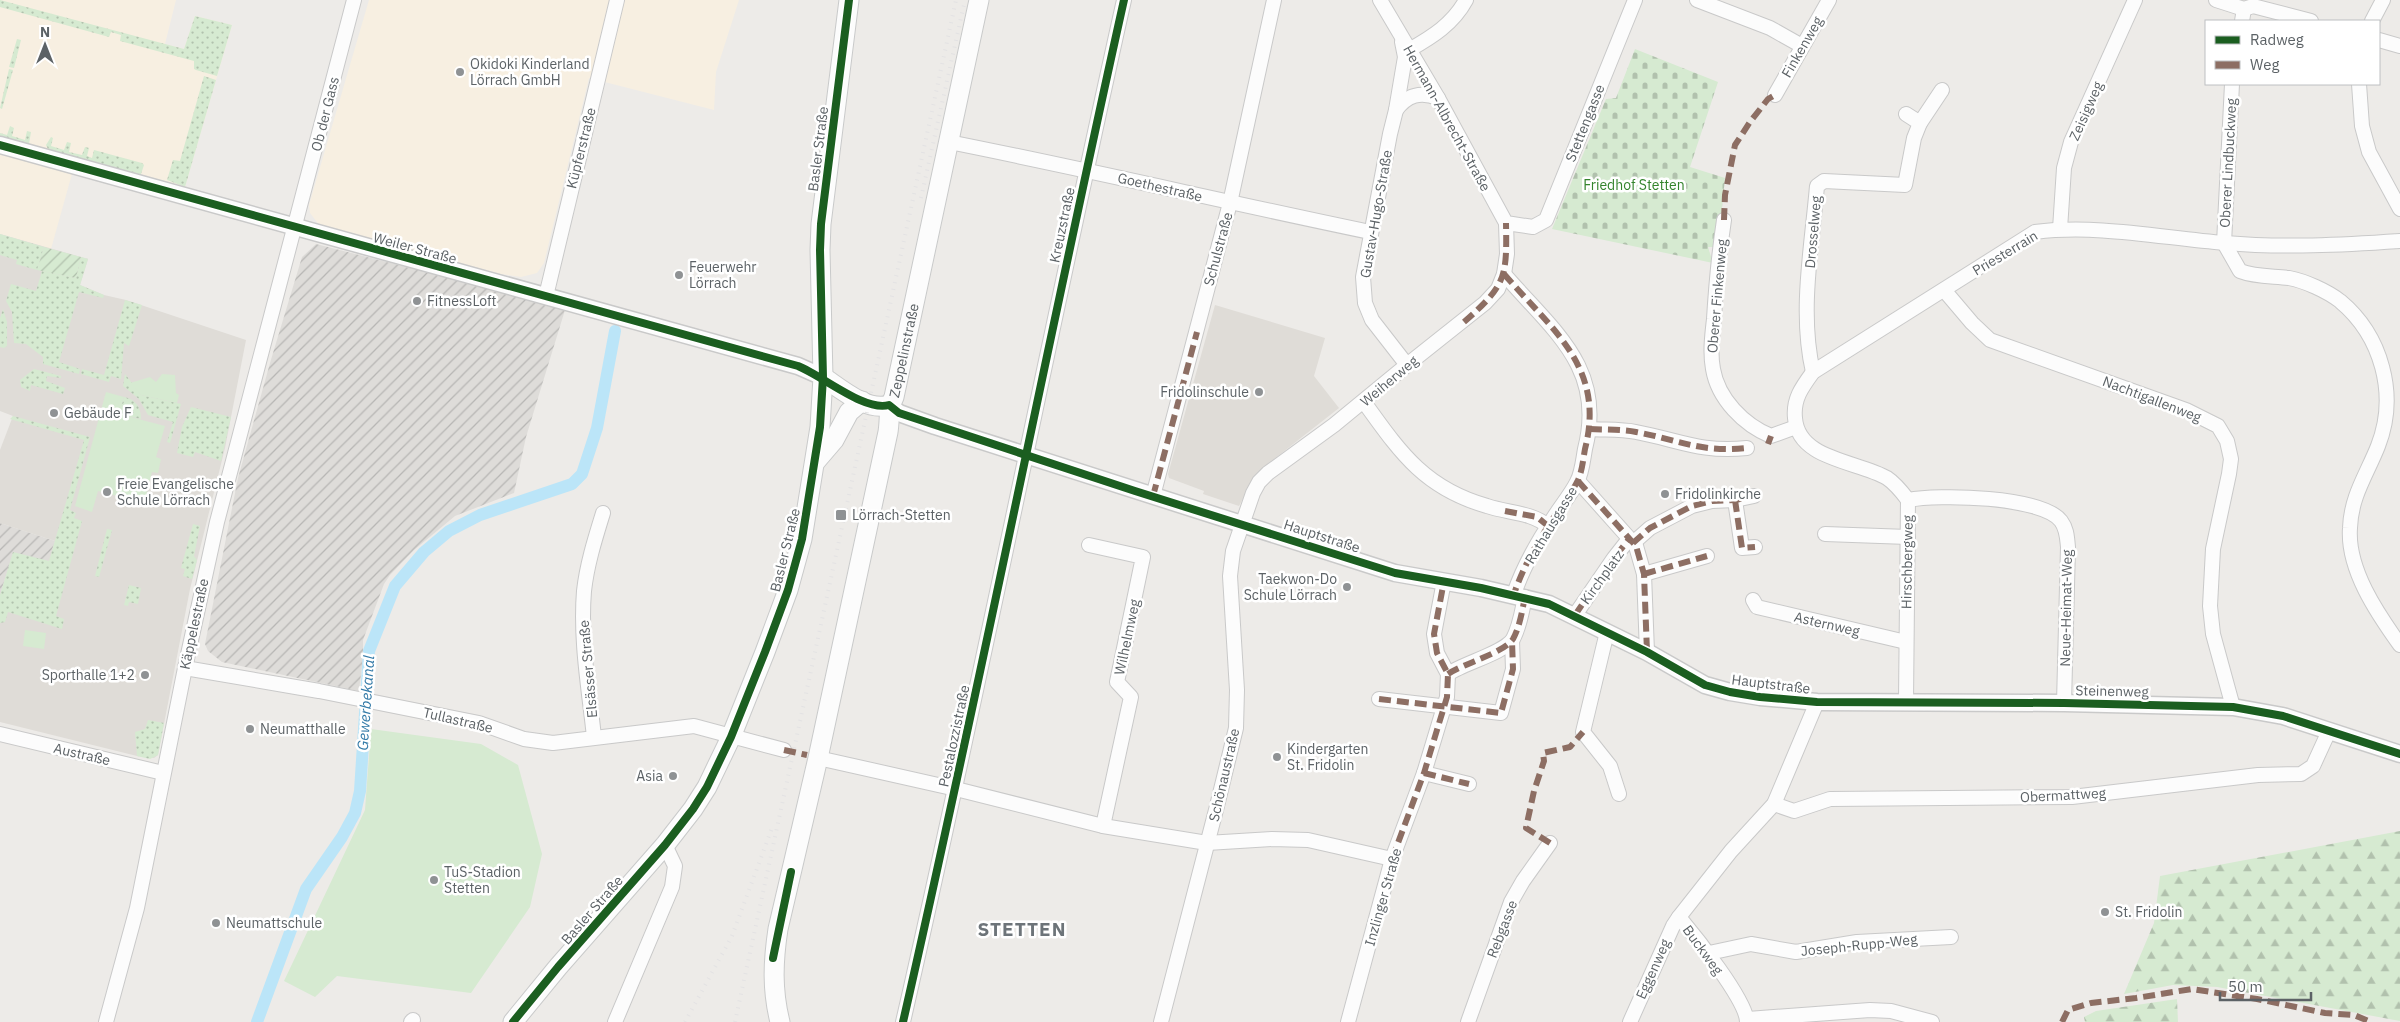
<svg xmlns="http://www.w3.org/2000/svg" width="2400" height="1022" font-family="'IBM Plex Sans',sans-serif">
<defs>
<pattern id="industrial-furrows" width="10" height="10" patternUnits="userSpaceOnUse" patternTransform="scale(1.25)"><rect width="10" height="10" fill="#dedcd9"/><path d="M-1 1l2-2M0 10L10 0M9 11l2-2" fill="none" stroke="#b7b6b4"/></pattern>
<pattern id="grass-dots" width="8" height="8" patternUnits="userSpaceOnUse" patternTransform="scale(1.25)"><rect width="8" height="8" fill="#d6ead1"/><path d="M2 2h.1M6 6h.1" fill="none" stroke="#b1c1ad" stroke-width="1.8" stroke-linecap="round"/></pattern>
<pattern id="forest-firs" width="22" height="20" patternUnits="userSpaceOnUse" patternTransform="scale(1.25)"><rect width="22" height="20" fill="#d6ead1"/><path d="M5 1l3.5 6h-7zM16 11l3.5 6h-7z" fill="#b1c1ad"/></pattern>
<pattern id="cemetery-stones" width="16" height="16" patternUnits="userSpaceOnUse" patternTransform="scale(1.25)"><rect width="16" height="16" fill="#d6ead1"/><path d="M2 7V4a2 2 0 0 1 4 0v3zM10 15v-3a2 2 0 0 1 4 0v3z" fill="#b1c1ad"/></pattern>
<pattern id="garden-furrows" width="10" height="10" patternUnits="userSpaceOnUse" patternTransform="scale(1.25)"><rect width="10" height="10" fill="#d6ead1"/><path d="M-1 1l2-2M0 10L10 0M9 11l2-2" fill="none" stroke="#b1c1ad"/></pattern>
</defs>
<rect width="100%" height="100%" fill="#edebe8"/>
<g fill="#f7efe1">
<polygon points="0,0 176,0 165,44 184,49 195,16 232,25 185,187 77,156 51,249 0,234"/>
<polygon points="369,0 739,0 716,72 714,110 589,78 544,263 537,273 521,277 501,274 320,226 310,213 309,205"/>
</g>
<g fill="url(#industrial-furrows)">
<polygon points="316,244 477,285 565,310 526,437 514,493 455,516 414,550 390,575 384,584 363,640 363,657 359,691 222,662 208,651 205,644 238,478 270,363 302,257"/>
<polygon points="0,523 55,541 49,562 13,553 0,595"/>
</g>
<g fill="#dfdcd7">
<polygon points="0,234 88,259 80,285 104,295 126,300 246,340 225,448 190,589 158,755 154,758 137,756 0,722 0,595 13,552 48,561 55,541 0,523 0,450 13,416 0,411"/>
<polygon points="1215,305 1325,338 1314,376 1339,408 1269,463 1253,479 1239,506 1203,494 1204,491 1169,478 1168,474"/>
</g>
<g fill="url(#grass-dots)">
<polygon points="0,0 184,49 195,16 232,25 217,76 196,70 194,69 194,61 120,41 121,35 111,32 109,37 0,7"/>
<polygon points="17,39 21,40 14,68 9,67"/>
<polygon points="9,69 13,70 2,109 0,108"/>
<polygon points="204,76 216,80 185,187 167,180 173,160 180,161"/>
<polygon points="10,126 14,128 12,136 25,140 27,131 31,132 29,144 0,136 0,133 7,135"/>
<polygon points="51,137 53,138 51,146 64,150 67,142 71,143 69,152 82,155 85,147 89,148 87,156 92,158 94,150 142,163 144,165 141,174 138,174 48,149 46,145"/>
<polygon points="0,234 44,247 37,270 16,264 17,260 0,255"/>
<polygon points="81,257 88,259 80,285 104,295 103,298 79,292 59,362 80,369 79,374 43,364 43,357 26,344 14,343 12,312 6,301 11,284 36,291 42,271 76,278"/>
<polygon points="125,300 142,305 129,346 124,343 121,379 111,376 109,382 81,374 82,369 104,375"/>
<polygon points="3,309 7,322 7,346 4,348 0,347 0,318"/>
<polygon points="34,369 61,376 61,378 47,376 46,381 65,388 63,394 31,385 30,391 21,387 20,380"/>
<polygon points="125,374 141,395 181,404 170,443 167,442 173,422 148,415 139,399 123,386"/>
<path d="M124 397C135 399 141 407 141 419L119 414Z"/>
<polygon points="191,407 231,417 221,461 195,452 193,457 177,453 182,427"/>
<polygon points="13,416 90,437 70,510 76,513 74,518 82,521 56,616 64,619 62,629 8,612 5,622 0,623 0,595 13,552 49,561 84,440 10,419"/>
<polygon points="193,524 200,526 194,556 197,560 192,579 183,576 185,569 181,568"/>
<polygon points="107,529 112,530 99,577 95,576"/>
<polygon points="129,585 141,588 138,604 129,602 128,606 124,605"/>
<polygon points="148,720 164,723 158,755 150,759 137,756 135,732 145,729"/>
</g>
<g fill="url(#forest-firs)">
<polygon points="2400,831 2400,1021 2217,987 2173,985 2124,994 2154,923 2160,876"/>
<polygon points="2177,999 2178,1022 2085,1022 2084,1017 2096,1011"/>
</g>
<polygon fill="url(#cemetery-stones)" points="1635,49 1718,82 1690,167 1725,178 1718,247 1708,247 1713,263 1552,229 1606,99 1616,98"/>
<g fill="#d6ead1">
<polygon points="162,374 175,375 176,393 179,395 177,403 141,395 130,383 150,377 156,382"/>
<polygon points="106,392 124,397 119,414 165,426 156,457 161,459 158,473 152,472 144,503 98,491 92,512 75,506"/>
<polygon points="25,630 46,633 44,649 23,646"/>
<polygon points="371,729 481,744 518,765 542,854 530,907 471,993 337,976 315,997 284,981 365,810"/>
</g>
<polygon fill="url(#garden-furrows)" points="44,247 81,257 76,278 37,270"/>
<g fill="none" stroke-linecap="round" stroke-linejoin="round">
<polyline stroke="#bbe5f8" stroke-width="12" points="257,1022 306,889 342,837 355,813 360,791 369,651 395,586 424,552 449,531 480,515 572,484 582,474 597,428 615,331"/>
<g stroke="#c9c9c9" stroke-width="16">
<g id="minor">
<polyline points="1380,0 1438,98 1506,223 1533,227 1546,220 1635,0"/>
<polyline points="1697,0 1770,28 1802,46"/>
<polyline points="2216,0 2244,9 2253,6 2311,21"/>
<polyline points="2242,21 2244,9"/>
<polyline points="2372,21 2383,0"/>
<polyline points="2379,40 2400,46"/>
<polyline points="1402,42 1405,57 1396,110 1390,134 1363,277 1365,303 1372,320 1407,365"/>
<path d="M1409 50C1432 37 1453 24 1466 0"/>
<path d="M2232 84 2224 243 2240 271C2255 277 2273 276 2289 278 2305 281 2327 291 2340 301 2382 336 2398 395 2378 446 2367 474 2351 496 2350 528 2347 569 2377 613 2400 645"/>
<polyline points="2359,84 2362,126 2369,152 2400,209"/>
<polyline points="1775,95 1829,0"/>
<path d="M1396 110C1407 95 1420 91 1438 98"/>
<polyline points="1920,123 1942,90"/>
<path d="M949 142C1090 170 1230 203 1370 232"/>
<path d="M1724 220C1719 253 1716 286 1714 319 1712 336 1710 353 1713 369 1718 399 1744 425 1771 436L1796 427"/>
<polyline points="2060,229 2064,168 2071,142 2135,0"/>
<path d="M1504 274C1552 330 1606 367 1585 449 1583 460 1582 473 1577 482 1571 494 1561 506 1554 517 1538 541 1523 567 1514 594"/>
<polyline points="1944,290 1972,323 1990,340 2186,410 2218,426 2227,441 2231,459 2229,474 2213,549 2210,606 2213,634 2233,707"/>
<polyline points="546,296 617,0"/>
<path d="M1813 372C1799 312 1812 246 1817 186L1824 181 1905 185 1914 138 1920 123 1906 114"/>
<path d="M1364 402C1400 452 1424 488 1487 506 1508 513 1531 512 1548 526"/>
<path d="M1590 429C1605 430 1621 429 1636 432 1679 440 1701 453 1747 448"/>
<polyline points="1578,481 1636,546 1644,574 1647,652"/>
<polyline points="1153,496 1230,203 1274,0"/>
<polyline points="1735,500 1742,548 1755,547"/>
<path d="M1908 500C1938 494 2042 496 2061 521 2067 529 2067 538 2068 547L2064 703"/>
<polyline points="1825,534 1908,537"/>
<polyline points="1633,543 1650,528 1692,506 1712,501 1735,500 1754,496"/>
<polyline points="1089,545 1143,557 1117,682 1131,697 1103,826"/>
<polyline points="1644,574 1707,556"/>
<polyline points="1753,600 1757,607 1906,642"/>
<polyline points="1575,615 1614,558 1629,539"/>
<polyline points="1607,632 1583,732 1610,766 1619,794"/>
<polyline points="185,668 319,691 479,723 524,739 553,743 694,726 784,750"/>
<path d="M1448 674C1464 663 1504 653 1513 639 1520 626 1522 611 1525 597"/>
<polyline points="1379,699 1501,713 1513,669 1512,641"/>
<path d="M1906 701 1908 500C1902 492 1896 484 1887 478 1858 461 1798 460 1795 418 1793 399 1802 387 1813 372L2035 232C2098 224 2162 238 2225 243 2283 248 2342 245 2400 241"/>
<polyline points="0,734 163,773"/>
<path d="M594 737C589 689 580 640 584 591 587 564 595 539 603 513"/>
<polyline points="818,758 956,789 1103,826 1207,843 1272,839 1308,840 1392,859"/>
<polyline points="1424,773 1469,784"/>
<polyline points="1774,804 1794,811 1830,799 2072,797 2258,775 2301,774 2313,766 2329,731"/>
<polyline points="1709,953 1751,944 1796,952 1857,942 1951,937"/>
<polyline points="1748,1019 1870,1010 1891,1011 1932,1022"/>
<polyline points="106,1022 137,908 185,668 217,522 354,0"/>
<polyline points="411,1022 413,1020"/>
<polyline points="615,1022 672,887 675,866 665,845"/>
<path d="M903 1022C981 682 1048 340 1124 0"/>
<polyline points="1161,1022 1217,806 1236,728 1237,690 1230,576 1233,551 1253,493 1259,482 1268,473 1334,425 1407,365 1485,303 1498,289 1504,274 1507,254 1506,223"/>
<polyline points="1348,1022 1392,859 1424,773 1447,697 1448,674 1437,653 1434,634 1444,581"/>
<polyline points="1468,1022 1511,902 1523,881 1550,843"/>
<polyline points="1630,1022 1673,926 1679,917"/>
<path d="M1747 1022C1747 1001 1695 936 1679 917L1731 851 1774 804 1817 702"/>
</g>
</g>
<g stroke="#c9c9c9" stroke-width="19">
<g id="tertiary">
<polyline points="0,145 798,366 823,377"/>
<polyline points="889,405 899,413 935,426 1395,573 1481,588 1549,604 1647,652 1705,685 1730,692 1760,697 1817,702 2064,703 2233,707 2283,716 2400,754"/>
</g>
</g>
<g stroke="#c9caca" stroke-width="21">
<g id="secondary">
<path d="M823 377C841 389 867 412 889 405"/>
<polyline points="816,461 834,440 849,412 862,401"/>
<polyline points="513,1022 558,967 665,845 693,809 707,787 731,737 765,652 788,590 802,539 820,427 823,377 820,250 821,224 849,0"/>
<path id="s1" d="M780 1022C772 990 773 962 778 929L818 758 888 432C890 420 888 407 894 397L979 0"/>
</g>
</g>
<use href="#minor" stroke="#fcfcfc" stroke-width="14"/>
<use href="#tertiary" stroke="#fcfcfc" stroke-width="16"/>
<use href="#secondary" stroke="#fcfcfc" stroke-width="19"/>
<g stroke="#e3e2e3" stroke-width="4" stroke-dasharray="1 6" stroke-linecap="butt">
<polyline points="921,198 965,0"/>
<polyline points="685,1022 732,936 772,828"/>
<polyline points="735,1022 956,0"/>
</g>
<g stroke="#8d6e63" stroke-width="6" stroke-dasharray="12 6" stroke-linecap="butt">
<polyline points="1724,220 1725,195 1735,145 1750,122 1768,99 1775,95"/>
<path d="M1504 274C1552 330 1606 367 1585 449 1583 460 1582 473 1577 482 1571 494 1561 506 1554 517 1538 541 1523 567 1514 594"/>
<path d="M1464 322C1506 285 1507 278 1506 223"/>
<path d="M1590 429C1605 430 1621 429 1636 432 1679 440 1701 453 1747 448"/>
<polyline points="1768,444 1771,436"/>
<polyline points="1578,481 1636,546 1644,574 1647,652"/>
<polyline points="1153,496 1197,332"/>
<polyline points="1735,500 1742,548 1755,547"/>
<polyline points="1505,511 1537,517 1548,526"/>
<polyline points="1633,543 1650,528 1692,506 1712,501 1735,500 1754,496"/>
<polyline points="1644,574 1707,556"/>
<polyline points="1575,615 1614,558 1629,539"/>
<path d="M1448 674C1464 663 1504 653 1513 639 1520 626 1522 611 1525 597"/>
<polyline points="1379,699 1501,713 1513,669 1512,641"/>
<polyline points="784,750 807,755"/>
<polyline points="1424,773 1469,784"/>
<polyline points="1550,843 1526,828 1534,791 1544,761 1543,753 1570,747 1583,732"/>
<polyline points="1392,859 1424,773 1447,697 1448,674 1437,653 1434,634 1444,581"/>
<polyline points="2062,1022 2068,1010 2091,1003 2136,998 2192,989 2257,999 2325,1013 2354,1015 2371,1022"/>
</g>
<g stroke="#fff" stroke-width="11">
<g id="cycleway">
<path d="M0 145 798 366C823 376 865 412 889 405L899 413 1135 491 1395 573 1481 588 1549 604 1647 652 1705 685 1730 692 1760 697 1817 702 2064 703 2233 707 2283 716 2400 754"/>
<polyline points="773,958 791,872"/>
<polyline points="513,1022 558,967 665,845 693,809 707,787 731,737 765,652 788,590 802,539 820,427 823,377 820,250 821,224 849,0"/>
<path d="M903 1022C981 682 1048 340 1124 0"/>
</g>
</g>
<use href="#cycleway" stroke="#1b5e20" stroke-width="8"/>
</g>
<g fill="#8f9294" stroke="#fff" stroke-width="2">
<circle cx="460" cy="72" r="5"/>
<circle cx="679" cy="275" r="5"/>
<circle cx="417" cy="301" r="5"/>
<circle cx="1259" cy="392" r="5"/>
<circle cx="54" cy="413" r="5"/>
<circle cx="107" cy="492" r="5"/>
<circle cx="1665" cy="494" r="5"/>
<rect x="835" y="509" width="12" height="12" rx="2.5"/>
<circle cx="1347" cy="587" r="5"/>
<circle cx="145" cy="675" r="5"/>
<circle cx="250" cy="729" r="5"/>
<circle cx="1277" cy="757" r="5"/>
<circle cx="673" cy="776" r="5"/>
<circle cx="434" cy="880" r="5"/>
<circle cx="2105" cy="912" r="5"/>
<circle cx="216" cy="923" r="5"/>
</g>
<g text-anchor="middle" stroke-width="5" stroke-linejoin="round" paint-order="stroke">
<g font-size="14" fill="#5c6266" stroke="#fff">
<text transform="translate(1802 47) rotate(-60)" y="5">Finkenweg</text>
<text transform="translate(2086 111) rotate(-66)" y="5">Zeisigweg</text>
<text transform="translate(325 114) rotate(-76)" y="5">Ob der Gass</text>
<text transform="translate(1447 118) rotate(61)" y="5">Hermann-Albrecht-Straße</text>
<text transform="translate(1585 123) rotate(-68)" y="5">Stettengasse</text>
<text transform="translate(581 148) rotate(-76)" y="5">Küpferstraße</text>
<text transform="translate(818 149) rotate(-83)" y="5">Basler Straße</text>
<text transform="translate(2228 163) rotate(-87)" y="5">Oberer Lindbuckweg</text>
<text transform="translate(1160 187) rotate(13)" y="5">Goethestraße</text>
<text transform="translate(1376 214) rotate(-80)" y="5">Gustav-Hugo-Straße</text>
<text transform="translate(1062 225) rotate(-78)" y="5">Kreuzstraße</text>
<text transform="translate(1813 232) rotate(-85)" y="5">Drosselweg</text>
<text transform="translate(415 248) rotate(15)" y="5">Weiler Straße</text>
<text transform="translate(1218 249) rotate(-75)" y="5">Schulstraße</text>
<text transform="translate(2005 253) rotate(-31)" y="5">Priesterrain</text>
<text transform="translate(1717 296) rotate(-85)" y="5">Oberer Finkenweg</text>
<text dy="5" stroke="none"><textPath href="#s1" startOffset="686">Zeppelinstraße</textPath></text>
<text transform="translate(1389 381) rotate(-40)" y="5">Weiherweg</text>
<text transform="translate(2152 399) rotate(21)" y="5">Nachtigallenweg</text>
<text transform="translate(1551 525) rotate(-59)" y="5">Rathausgasse</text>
<text transform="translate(1322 536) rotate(18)" y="5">Hauptstraße</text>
<text transform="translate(785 550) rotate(-76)" y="5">Basler Straße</text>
<text transform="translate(1907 562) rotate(-89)" y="5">Hirschbergweg</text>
<text transform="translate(1602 577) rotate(-54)" y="5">Kirchplatz</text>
<text transform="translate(2066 608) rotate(-89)" y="5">Neue-Heimat-Weg</text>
<text transform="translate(194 624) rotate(-78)" y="5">Käppelestraße</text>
<text transform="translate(1827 624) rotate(13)" y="5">Asternweg</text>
<text transform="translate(1127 637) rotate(-78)" y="5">Wilhelmweg</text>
<text transform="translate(588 669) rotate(-95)" y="5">Elsässer Straße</text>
<text transform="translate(1771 684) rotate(7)" y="5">Hauptstraße</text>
<text transform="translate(2112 691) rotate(1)" y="5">Steinenweg</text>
<text transform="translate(458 720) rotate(13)" y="5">Tullastraße</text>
<text transform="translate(954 736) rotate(-78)" y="5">Pestalozzistraße</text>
<text transform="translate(82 754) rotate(13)" y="5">Austraße</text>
<text transform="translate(1224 775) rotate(-77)" y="5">Schönaustraße</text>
<text transform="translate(2063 795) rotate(-3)" y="5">Obermattweg</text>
<text transform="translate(1383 897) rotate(-74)" y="5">Inzlinger Straße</text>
<text transform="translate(592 910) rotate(-49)" y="5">Basler Straße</text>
<text transform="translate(1502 929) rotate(-69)" y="5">Rebgasse</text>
<text transform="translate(1859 945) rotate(-6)" y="5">Joseph-Rupp-Weg</text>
<text transform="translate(1703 950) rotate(54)" y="5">Buckweg</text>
<text transform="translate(1653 969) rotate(-66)" y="5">Eggenweg</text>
</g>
<g font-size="14" fill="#5c6266" stroke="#fff" text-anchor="start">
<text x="470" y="69">Okidoki Kinderland<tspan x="470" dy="16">Lörrach GmbH</tspan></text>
<text x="689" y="272">Feuerwehr<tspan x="689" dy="16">Lörrach</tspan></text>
<text x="427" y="306">FitnessLoft</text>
<text x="1249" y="397" text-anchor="end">Fridolinschule</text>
<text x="64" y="418">Gebäude F</text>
<text x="117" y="489">Freie Evangelische<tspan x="117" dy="16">Schule Lörrach</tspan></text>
<text x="1675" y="499">Fridolinkirche</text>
<text x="852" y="520">Lörrach-Stetten</text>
<text x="1337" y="584" text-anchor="end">Taekwon-Do<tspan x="1337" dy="16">Schule Lörrach</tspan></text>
<text x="135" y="680" text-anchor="end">Sporthalle 1+2</text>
<text x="260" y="734">Neumatthalle</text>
<text x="1287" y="754">Kindergarten<tspan x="1287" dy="16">St. Fridolin</tspan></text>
<text x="663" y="781" text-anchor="end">Asia</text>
<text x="444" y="877">TuS-Stadion<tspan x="444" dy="16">Stetten</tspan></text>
<text x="2115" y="917">St. Fridolin</text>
<text x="226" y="928">Neumattschule</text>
</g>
<g font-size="14" fill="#34842d" stroke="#fff">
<text x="1634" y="190">Friedhof Stetten</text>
</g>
<g font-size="15" font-style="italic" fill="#347ba8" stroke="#fff">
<text transform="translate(366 703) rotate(-86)" y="5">Gewerbekanal</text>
</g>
<g font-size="19" font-weight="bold" letter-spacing="1" fill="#6d7479" stroke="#fff">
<text x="1022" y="936">STETTEN</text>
</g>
</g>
<rect x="2205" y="20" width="175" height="65" fill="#ffffff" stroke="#bec0c2"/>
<rect x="2215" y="36" width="25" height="8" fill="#1b5e20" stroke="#bec0c2"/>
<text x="2250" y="45" font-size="15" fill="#5c6266">Radweg</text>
<rect x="2215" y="61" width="25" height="8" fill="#8d6e63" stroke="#bec0c2"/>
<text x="2250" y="70" font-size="15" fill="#5c6266">Weg</text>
<g transform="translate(45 45)" stroke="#ffffff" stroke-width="4" paint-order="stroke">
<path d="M0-4L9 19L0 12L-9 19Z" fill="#5c6266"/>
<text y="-8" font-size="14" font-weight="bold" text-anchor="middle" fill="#5c6266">N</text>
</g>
<path d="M2220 992v8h91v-8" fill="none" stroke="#5c6266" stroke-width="2.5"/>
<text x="2228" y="992" font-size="15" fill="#5c6266" stroke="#ffffff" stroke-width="4" paint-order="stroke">50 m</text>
</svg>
